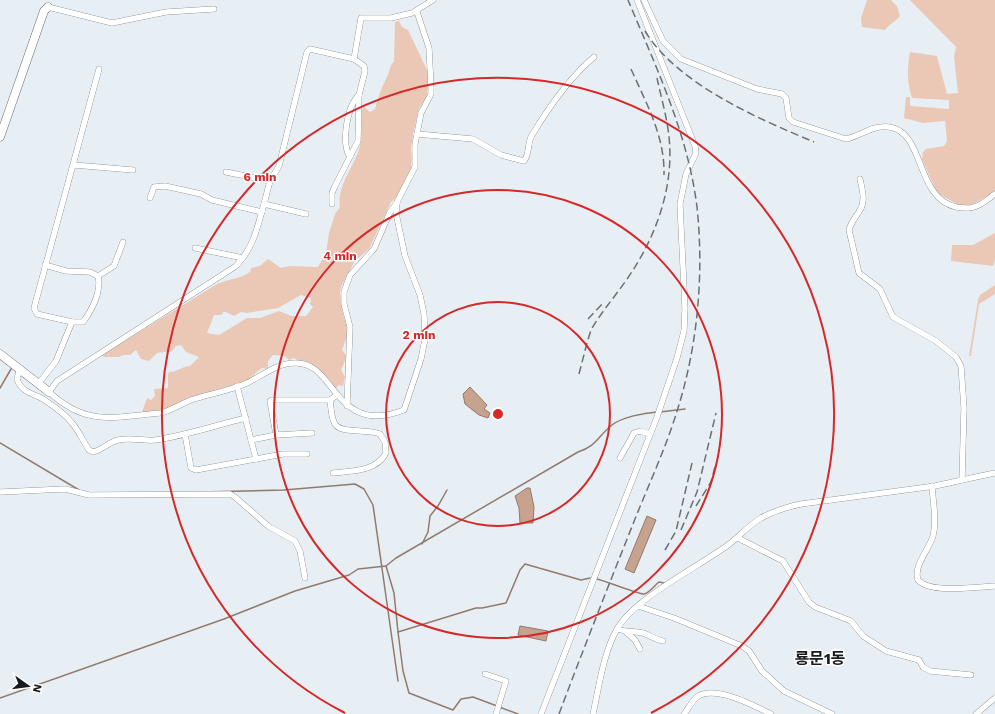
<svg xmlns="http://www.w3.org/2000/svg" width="995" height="714" font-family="'Work Sans','Noto Sans KR',sans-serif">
<rect width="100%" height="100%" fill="#e7eff5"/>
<g fill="#eac8b5" fill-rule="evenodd">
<path d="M867 0H891L897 6 900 16C895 22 890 23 885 30L862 27 861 18Z"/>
<path d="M910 0H995V192L969 206 959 205 937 193 922 159 923 152 926 149 944 146 947 141 945 121 923 123 904 118 906 97H910V106L949 109V100L912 98C907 83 907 68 910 52L937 56 947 94 958 93 954 57 956 47Z"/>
<path d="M399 21 402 27 408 30 428 72V89L426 98 419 108 413 134 411 149 412 158 411 169 396 198 391 202 369 249 355 261 341 287 340 292 343 314 347 327V336L342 350 347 356 341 370 345 377 343 386 339 385 335 389 330 380 306 361H299L294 358 289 360 285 356 273 355 268 361V369L262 368 244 382 187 398 176 406 162 411 142 412 147 398 151 400 155 396 154 389 168 388V374L170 372C178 372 182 366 190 366L199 357 186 352 181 345 176 346 172 351 157 353 149 361 141 359 136 350 130 355H123L119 357H104L102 355 217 284C229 279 240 279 250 272L251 268 260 266 268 259 281 268 289 266 318 267 326 253 329 233 335 214 340 207C337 185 353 169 359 149 363 137 361 123 362 111L364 107 370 112 375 109C378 98 381 88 386 79 390 72 389 67 394 61L395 22ZM301 295 311 298 310 304 313 307 306 316H291L279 311 260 318H247L219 335 207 333 214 315H222L223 312H226L234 316 241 312 247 313 278 308Z"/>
<polygon points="995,233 995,260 993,266 951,261 952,245 973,245"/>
<polygon points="995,285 995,294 979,304 971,356 969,356 978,300 980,295"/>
</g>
<g fill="#c7a38f" stroke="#927a6d">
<polygon points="470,387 487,405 484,409 490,413 488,418 479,415 465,404 463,394"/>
<polygon points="527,488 530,488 534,507 533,523 520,523 519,508 515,496"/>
<polygon points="647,516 656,520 634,573 625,569"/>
<polygon points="520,626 548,631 546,641 518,635"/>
</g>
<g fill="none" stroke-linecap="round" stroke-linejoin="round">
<g stroke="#927a6d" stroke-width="1.5">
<polyline points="0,388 11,369"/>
<polyline points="660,412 685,409"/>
<polyline points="0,443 79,490"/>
<polyline points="199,492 284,490 355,484 364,489 373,505 398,681"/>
<polyline points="422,544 428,532 430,516 438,506 447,490"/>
<polyline points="386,566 394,593 398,632 476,608 482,608 506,603 520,570 525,564 581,580 590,578"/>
<path d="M597 579C606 581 640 595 644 594 649 593 654 586 659 582L664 583"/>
<polyline points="398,632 403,671 409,693 453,710 461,699 473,697 497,706"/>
<path d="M0 698 224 619 295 591 349 575 358 569 386 566 396 558 578 452C597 446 598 436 612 425 622 417 644 413 657 412"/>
<polyline points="499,707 518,714"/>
</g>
<g stroke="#686f74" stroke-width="6">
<g id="street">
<path d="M644 0 663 41 681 59 757 89 782 94 786 98 789 118 793 122 846 139C861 136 871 125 889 127 925 131 915 198 956 207 962 208 969 209 974 207 982 205 989 198 995 194"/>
<polyline points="48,7 112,23 166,12 214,9"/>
<polyline points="417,12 429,48 431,86 431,94 421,113 417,134"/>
<polyline points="354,59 361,18 391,18 412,13 433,0"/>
<path d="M350 157C341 143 347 106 359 95"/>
<polyline points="74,165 133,170"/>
<polyline points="226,172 270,181"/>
<polyline points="150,198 154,187 165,186 201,194 212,200 262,212"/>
<polyline points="264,204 270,181 279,166 307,52 310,49 354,59 364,66 365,71 359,95 358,141 335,186 332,193 332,204"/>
<path d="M306 214 264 204C257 228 254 247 236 266L57 381 49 392C87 427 114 417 161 413 172 410 181 404 191 400 209 394 229 391 247 383 261 376 278 363 294 363 336 360 333 437 404 410L421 359 425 339 424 314 420 295 405 256 396 213 397 202 415 167V144L417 134 473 139 501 155 524 161C530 154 527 143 532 135 549 107 569 78 594 57"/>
<polyline points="195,248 243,258"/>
<polyline points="45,265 66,271 90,272 98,276"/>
<polyline points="98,276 114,266 123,242"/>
<polyline points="72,322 37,314 34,308 99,69"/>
<path d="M20 368 17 379C21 393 36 394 46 401 55 407 66 415 72 423 79 431 83 441 89 450L93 452C102 450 109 442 118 440 131 437 143 441 155 440 185 436 216 425 246 418"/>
<path d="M39 383 56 361 72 322H83C92 310 102 291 98 276"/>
<polyline points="237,386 256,459"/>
<polyline points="347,406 350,327 344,304 344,292 350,275 374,249 390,212 397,203"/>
<polyline points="185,434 191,468 196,470 283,454 307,454"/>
<polyline points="276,435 270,401 272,400 330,400"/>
<polyline points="251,440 276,435 312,433"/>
<polyline points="620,458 634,433 640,431 650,434"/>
<path d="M333 473C351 471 376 472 386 453L385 442 380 434C368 428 338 435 334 422 331 415 331 407 330 400L337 395"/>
<polyline points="962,480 995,473"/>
<path d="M932 486C933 502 937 521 933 536 929 550 913 566 918 580 930 594 978 587 995 586"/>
<polyline points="0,492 65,489 89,495 230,494 235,497 268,526 295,541 300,551 305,578"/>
<polyline points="738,538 783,561 809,602 815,607 851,621 863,636 886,651 919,660 923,667 930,671 971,675"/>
<polyline points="638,606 674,618 742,646 749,651 762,671 784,691 832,714"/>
<path d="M617 629C626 632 634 631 643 633 650 635 653 639 663 641"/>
<polyline points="626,632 635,640 640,649"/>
<polyline points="485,674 506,681 496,714"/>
<polyline points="541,714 657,417 677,358 684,331 685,309 680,204 686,174 696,153 695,146 637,0"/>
<path d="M593 714C599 687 603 654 617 629 635 598 698 567 728 545 739 537 749 525 761 518 774 511 787 507 801 504L935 486 962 480 964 408 961 366 956 357 936 341 893 317 880 289 859 273 849 230C851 222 856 217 860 210 866 201 862 189 860 179"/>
<path d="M684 714C688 709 692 701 697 697 714 684 755 706 771 714"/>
<polyline points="976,714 995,698"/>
</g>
</g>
<g stroke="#686f74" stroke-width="9">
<g id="secondary">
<polyline points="0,137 44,11 48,7"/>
<polyline points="0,354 49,392"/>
</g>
</g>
<use href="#street" stroke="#fff" stroke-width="5.5"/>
<use href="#secondary" stroke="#fff" stroke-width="8"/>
<g stroke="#6b7074" stroke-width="1.5" stroke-dasharray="8 4" stroke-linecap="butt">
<path d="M645 31C677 84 759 119 814 142"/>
<path d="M631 69C646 103 665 136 664 175"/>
<polyline points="588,319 604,302"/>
<path d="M579 374 587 343 591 330C603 309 620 291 633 270 658 231 674 184 669 137 667 117 661 97 657 78"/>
<polyline points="696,506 711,482 715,467"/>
<polyline points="681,530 697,492 716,413"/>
<polyline points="665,550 676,531 692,463"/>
<path d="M559 714C583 650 608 587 633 524 648 486 666 448 678 408 698 344 704 273 697 207 688 134 656 67 628 0"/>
</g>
</g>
<g fill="none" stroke="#d62828" stroke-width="2">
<circle cx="498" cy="414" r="112"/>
<circle cx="498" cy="414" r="224"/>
<path d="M345 713A336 336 0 1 1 651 713"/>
</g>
<g text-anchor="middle" stroke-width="3" stroke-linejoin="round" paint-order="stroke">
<g font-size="16" font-weight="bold" fill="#181b1d" stroke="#fff">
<text x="820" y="664">룡문1동</text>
</g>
</g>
<circle cx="498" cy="414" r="6" fill="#d62828" stroke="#fff" stroke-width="2"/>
<g font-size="12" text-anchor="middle" font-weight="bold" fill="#d62828" stroke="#fff" stroke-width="3" stroke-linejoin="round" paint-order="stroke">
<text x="260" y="181">6 min</text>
<text x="340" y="260">4 min</text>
<text x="419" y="339">2 min</text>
</g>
<g transform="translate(28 686) rotate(104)" stroke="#ffffff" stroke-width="3" paint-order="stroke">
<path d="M0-3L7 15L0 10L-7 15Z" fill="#181b1d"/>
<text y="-6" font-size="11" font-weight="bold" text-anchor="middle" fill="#181b1d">N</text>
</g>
</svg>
